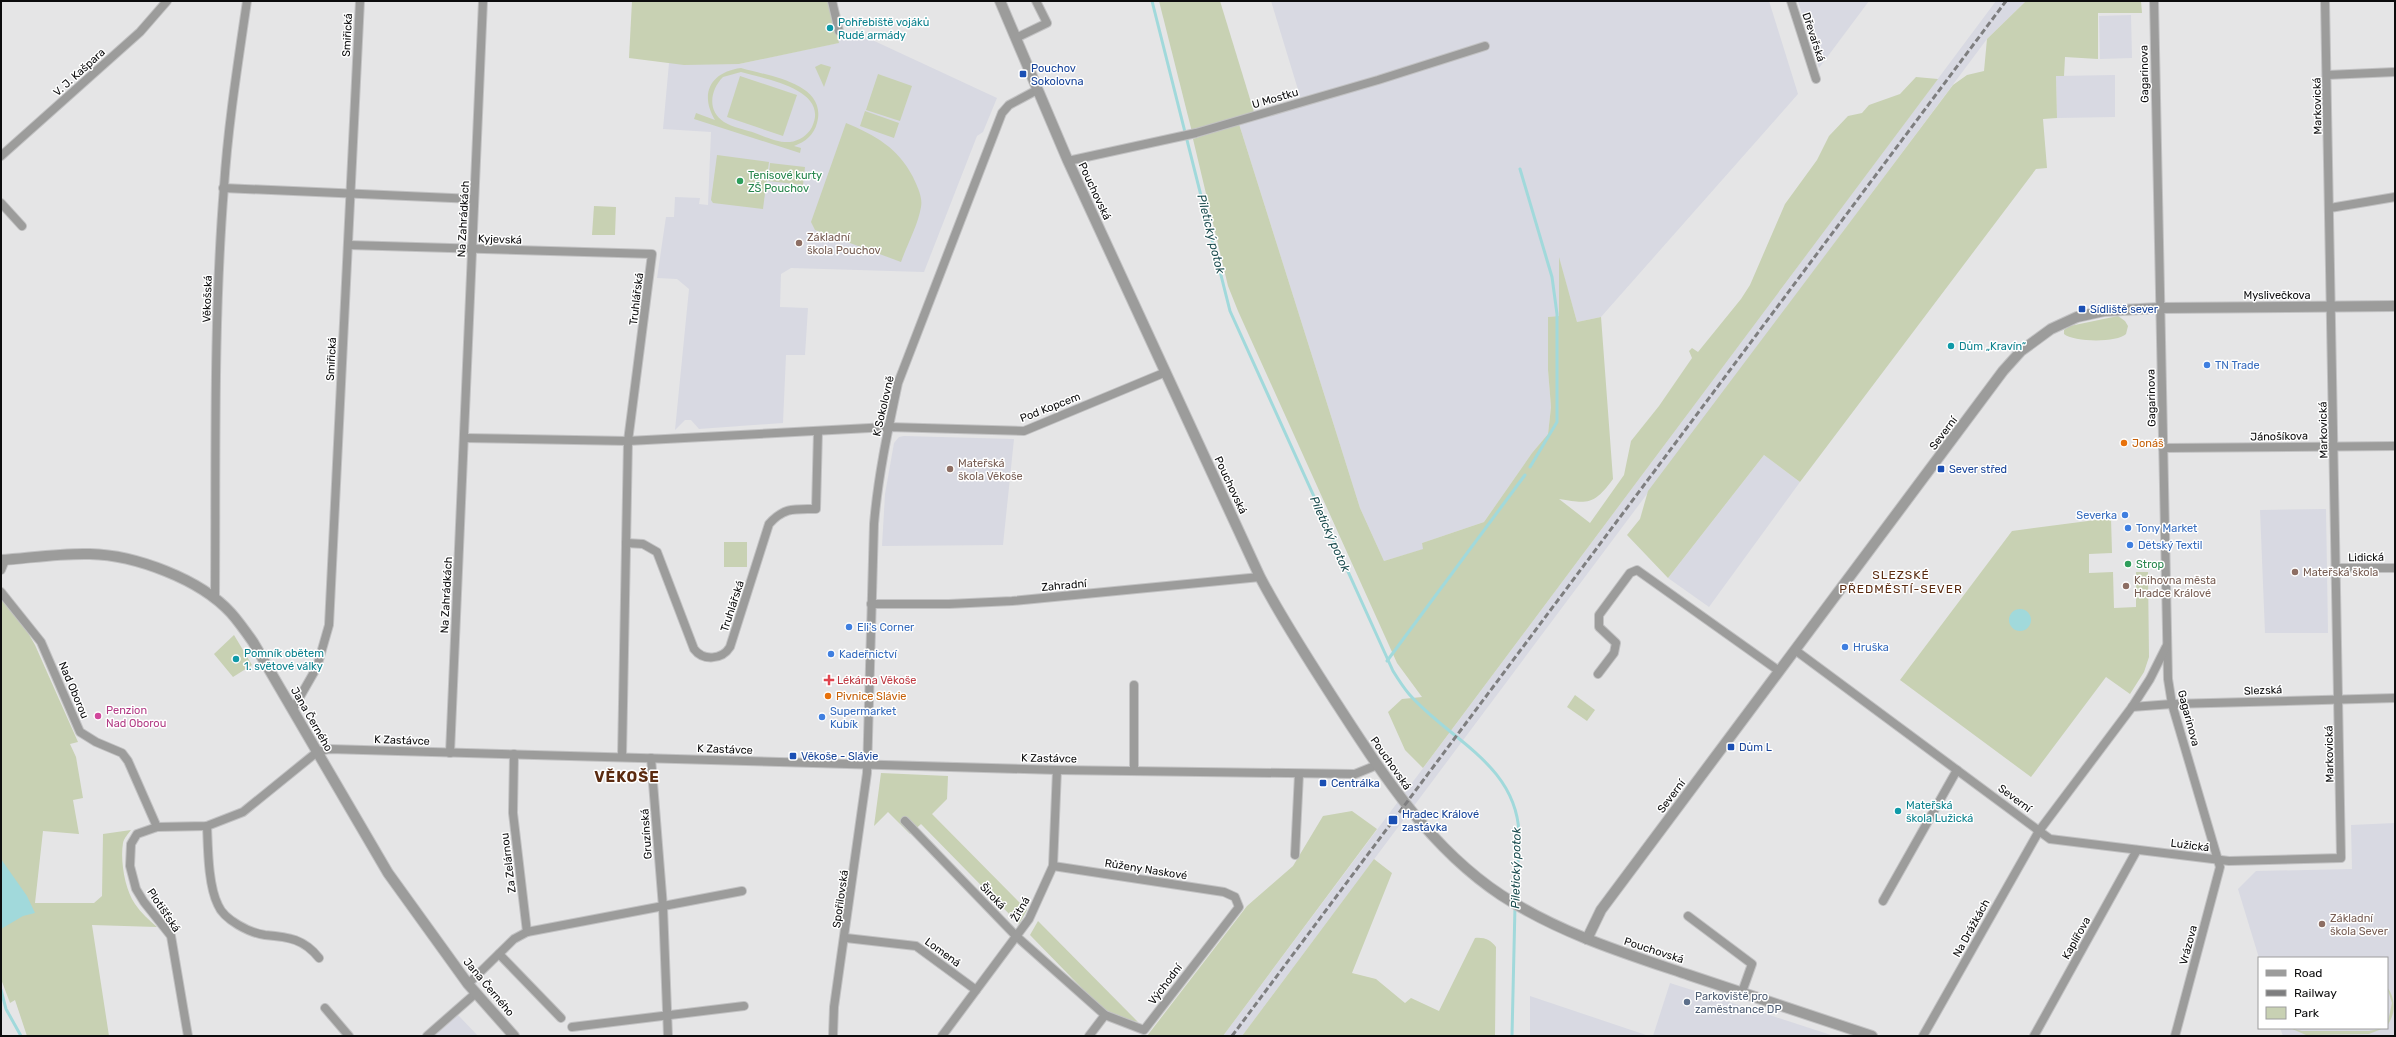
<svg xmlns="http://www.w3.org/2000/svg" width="2396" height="1037" font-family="Rubik,sans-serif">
<rect width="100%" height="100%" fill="#e5e5e6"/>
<g fill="#d8d9e2">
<polygon points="1271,1 1769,1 1798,94 1601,317 1577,322 1559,259 1559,316 1548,317 1548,370 1551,407 1548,434 1532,453 1484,522 1422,543 1424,549 1384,561 1360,508 1239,124 1303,106"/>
<polygon points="1798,1 1869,1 1819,68"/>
<polygon points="1996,1 2026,1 1987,39 1242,1036 1223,1036"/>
<polygon points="2131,15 2132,58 2100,59 2099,16"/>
<polygon points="855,32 997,98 983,132 977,136 924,272 791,268 781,274 780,307 808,308 805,355 786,355 783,423 699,429 691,420 685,420 675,430 689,289 677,279 657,278 666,217 674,217 675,197 700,198 699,204 708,205 711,132 663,129 669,63 739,64 838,43 837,37"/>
<polygon points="2115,75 2115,117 2057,118 2056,76"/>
<polygon points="904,436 1014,439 1003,545 882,546 885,494 894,443 899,437"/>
<polygon points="1764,455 1800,482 1709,607 1668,578"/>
<polygon points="2326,509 2328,633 2265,633 2260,510"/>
<polygon points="2395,823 2395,1035 2283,1036 2280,1028 2387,1028 2387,958 2259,958 2238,889 2256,871 2352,869 2351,825"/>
<polygon points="1670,983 1748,1008 1834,1036 1653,1036"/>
<polygon points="1530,996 1649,1036 1530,1036"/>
<polygon points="458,1015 478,1036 434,1036"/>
</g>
<g fill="#c8d1b3" fill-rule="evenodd">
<polygon points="632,1 829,1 839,43 739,64 684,65 629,58"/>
<polygon points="1159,1 1220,1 1254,112 1192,132"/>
<polygon points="2026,1 2141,1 2142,13 2098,13 2098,59 2065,57 2064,76 2056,76 2057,118 2043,119 2047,168 2036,169 1800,482 1764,455 1668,578 1627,535 1640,519 1648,491 1953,85 1967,75 1984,71 1987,39"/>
<polygon points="821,64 831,67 824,87 815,67"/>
<path d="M741 68C768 76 828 83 817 123 814 135 805 142 794 146L801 148 800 153 694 119 696 113 715 120C699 93 711 72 741 68ZM741 72C765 79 830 89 812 127 808 135 799 141 790 142 779 143 766 137 755 133 746 130 732 127 724 122 707 111 710 90 723 77Z"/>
<polygon points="878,74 912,86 900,121 866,110"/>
<polygon points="740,76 797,95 783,136 727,117"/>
<path d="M1916 77 1938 79 1423 768 1405 750 1388 712 1402 699 1422 697 1397 663 1238 311 1228 286 1193 139 1239 124 1360 508 1384 561 1423 549 1422 543 1484 522 1532 453 1548 434 1551 407 1548 370V317L1559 316V257L1577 322 1601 317 1613 479C1594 505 1588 504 1559 499L1590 523 1624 475 1631 441 1659 406 1692 358 1689 351 1692 348 1698 352 1741 299 1750 285 1785 204 1817 160 1829 136 1848 116 1862 113 1869 105 1900 94Z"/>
<polygon points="865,111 899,123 894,138 860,126"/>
<path d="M846 123C875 135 898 148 913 177 917 186 923 197 921 207 918 225 907 245 901 262L815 230 811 222Z"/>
<polygon points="717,155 769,162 763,209 713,203 711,200"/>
<polygon points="770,163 805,167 803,185 768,181"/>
<polygon points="594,206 616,207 615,235 592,235"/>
<path d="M2118 316 2125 321 2128 326 2126 334C2117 343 2073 342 2064 334V330L2070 326Z"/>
<polygon points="2111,518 2112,553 2089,554 2089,573 2113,572 2114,608 2136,607 2136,572 2148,572 2149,657 2144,672 2130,694 2106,677 2031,777 1900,680 2012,531"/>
<rect x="724" y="542" width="23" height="25"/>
<path d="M1 598 27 631 35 645 78 742 70 744 76 757 83 798 73 800 79 834 43 831 35 903H94L102 896 103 834 131 830C128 834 124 838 123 843 120 861 125 890 135 904 141 913 149 920 157 927L92 925 109 1036H27L15 1000 10 1003 1 979Z"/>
<polygon points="234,635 252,665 233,677 214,654"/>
<polygon points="1575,695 1595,710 1587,721 1567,707"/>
<polygon points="881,773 948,776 947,799 932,814 1027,910 1019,924 921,824 910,834 888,812 874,826"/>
<polygon points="1352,811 1377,829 1223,1036 1147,1036 1247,906 1293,866 1323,816"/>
<path d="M1374 859 1392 873 1352 973 1376 979 1405 1003 1411 998 1439 1011 1475 938C1484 937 1491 940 1496 947L1495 1036H1242Z"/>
<polygon points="1038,921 1138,1022 1108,1015 1030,935"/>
<path d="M2387 987C2396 999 2396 1013 2387 1026L2392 1003Z"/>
<polygon points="2290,1028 2302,1031 2369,1031 2384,1028 2369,1034 2306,1035"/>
</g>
<g fill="#a1d9db">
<circle cx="2020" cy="620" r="11"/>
<polygon points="1,859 27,896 35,913 23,916 1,929"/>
</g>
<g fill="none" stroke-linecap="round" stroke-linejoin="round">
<g stroke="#a1d9db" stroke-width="3">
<path d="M1152 1 1230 311 1393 671C1398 679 1403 687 1409 694 1448 739 1516 764 1519 833 1520 855 1516 878 1515 900"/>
<polyline points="1520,169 1552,277 1557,314 1557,422 1530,467"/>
<polyline points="1387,661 1525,475"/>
<polyline points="1,990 6,1009 21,1036"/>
<polyline points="1512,1036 1515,906"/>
</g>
<g stroke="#c2c2c3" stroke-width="10">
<g id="minor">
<polyline points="832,1 839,31"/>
<polyline points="1791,1 1816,79"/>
<polyline points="2154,1 2168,679 2172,704 2220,867 2175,1036"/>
<polyline points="1016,38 1047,23 1036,1"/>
<polyline points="2327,75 2395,72"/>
<polyline points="1,156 140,32 167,1"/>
<polyline points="1068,161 1196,133 1378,80 1485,46"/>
<polyline points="223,188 474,199"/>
<polyline points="1,203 22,226"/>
<polyline points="2330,208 2395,197"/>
<polyline points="348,245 652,254 628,441 622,757"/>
<polyline points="464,438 628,441 888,427 1024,431 1166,372"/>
<polyline points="2163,448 2395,446"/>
<path d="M626 543 643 544 657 552 694 649C703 661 722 660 730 647L769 524C784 507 795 509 816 509L818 431"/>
<polyline points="2337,568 2395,568"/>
<polyline points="1,570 5,560"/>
<polyline points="1,592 41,642 80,732 96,742 122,753 128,761 157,827"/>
<path d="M215 599C216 462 213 324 224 187 228 125 238 63 247 1"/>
<polyline points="871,604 949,604 1012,601 1260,577"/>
<polyline points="1795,650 2050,839 2229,861 2341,858 2325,1"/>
<polyline points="1598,674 1614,653 1616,643 1599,627 1599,615 1630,573 1637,570 1779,671"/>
<polyline points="2132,707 2172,704 2395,698"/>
<polyline points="293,709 317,667 329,625 360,1"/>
<polyline points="450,753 483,1"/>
<polyline points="514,754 513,813 527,932"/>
<polyline points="651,758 663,907 668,1036"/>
<polyline points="1134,771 1134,685"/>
<polyline points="905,821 1016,936 1105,1015 1144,1030 1239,907 1235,897 1224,892 1053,866"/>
<path d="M207 826C208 848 208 885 218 905 224 920 250 933 265 935 289 937 304 939 319 958"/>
<polyline points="1295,855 1299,774"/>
<polyline points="1883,901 1957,770"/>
<polyline points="1688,916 1752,964 1742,992"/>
<polyline points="846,938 916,946 976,990"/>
<polyline points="499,954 561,1018"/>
<polyline points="468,984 514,939 527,932 742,891"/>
<polyline points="325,1008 349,1036"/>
<polyline points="572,1027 744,1006"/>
<polyline points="188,1036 171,936 144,902 136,889 130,866 131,844 137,834 157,827 207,826 243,812 317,752 329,749 1057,770 1355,774 1377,765"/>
<polyline points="427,1036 476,993"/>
<path d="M833 1036 834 1007 867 773 874 524C878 476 888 430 898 383L1002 113 1009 105 1037 90"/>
<polyline points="942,1036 1029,919 1053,866 1057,770"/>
<polyline points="1089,1036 1105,1015"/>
<polyline points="1923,1036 2039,831 2132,707 2150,679 2166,647"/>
<polyline points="2034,1036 2137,850"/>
</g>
</g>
<g stroke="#c2c2c3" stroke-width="12">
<g id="tertiary">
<path d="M1000 1 1068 161 1260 577C1283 621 1310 662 1337 704 1383 775 1429 847 1501 895 1559 933 1624 953 1689 975 1750 995 1811 1016 1872 1036"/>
<path d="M1 560C30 558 60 553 90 554 135 555 200 579 231 613 239 622 246 632 253 642L388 873 468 984 514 1036"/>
<polyline points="1587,939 1601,910 2003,371 2021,351 2051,329 2077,317 2104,311 2159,308 2395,306"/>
</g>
</g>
<use href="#minor" stroke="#9c9c9b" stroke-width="8"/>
<use href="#tertiary" stroke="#9c9c9b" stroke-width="10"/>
<polyline stroke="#7e7e7f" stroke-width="3" stroke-dasharray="6 3" stroke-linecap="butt" points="1232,1036 2006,1"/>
</g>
<g fill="#0f9aa8" stroke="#fff" stroke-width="1.5">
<circle cx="830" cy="28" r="4"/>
<circle cx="1951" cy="346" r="4"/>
<circle cx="236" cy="659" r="4"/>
<circle cx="1898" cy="811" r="4"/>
</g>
<g fill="#1a4fb4" stroke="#fff" stroke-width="1.5">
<rect x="1019" y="70" width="8" height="8" rx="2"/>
<rect x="2078" y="305" width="8" height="8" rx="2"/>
<rect x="1937" y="465" width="8" height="8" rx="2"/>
<rect x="1727" y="743" width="8" height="8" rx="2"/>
<rect x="789" y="752" width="8" height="8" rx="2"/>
<rect x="1319" y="779" width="8" height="8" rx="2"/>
<rect x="1388" y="815" width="10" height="10" rx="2"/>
</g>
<g fill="#2e9e5b" stroke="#fff" stroke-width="1.5">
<circle cx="740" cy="181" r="4"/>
<circle cx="2128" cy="564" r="4"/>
</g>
<g fill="#8d6e63" stroke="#fff" stroke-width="1.5">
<circle cx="799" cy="243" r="4"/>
<circle cx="950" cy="469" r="4"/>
<circle cx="2295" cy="572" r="4"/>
<circle cx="2126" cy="586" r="4"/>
<circle cx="2322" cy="924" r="4"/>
</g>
<g fill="#3f7fe0" stroke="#fff" stroke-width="1.5">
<circle cx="2207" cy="365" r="4"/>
<circle cx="2125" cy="515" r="4"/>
<circle cx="2128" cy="528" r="4"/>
<circle cx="2130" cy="545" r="4"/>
<circle cx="849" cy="627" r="4"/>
<circle cx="1845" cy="647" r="4"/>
<circle cx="831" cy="654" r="4"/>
<circle cx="822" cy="717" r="4"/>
</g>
<g fill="#e8710a" stroke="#fff" stroke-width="1.5">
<circle cx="2124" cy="443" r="4"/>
<circle cx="828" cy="696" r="4"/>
</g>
<path fill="#e0444e" stroke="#fff" stroke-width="1.5" d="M827 674h4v4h4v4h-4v4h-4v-4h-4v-4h4z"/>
<circle fill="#d1479c" stroke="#fff" stroke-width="1.5" cx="98" cy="716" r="4"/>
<circle fill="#5c6f8a" stroke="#fff" stroke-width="1.5" cx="1687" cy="1002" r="4"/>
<g text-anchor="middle" stroke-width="3" stroke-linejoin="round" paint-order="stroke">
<g font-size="11" fill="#0d838f" stroke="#fff" text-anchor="start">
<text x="838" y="26">Pohřebiště vojáků<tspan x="838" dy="13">Rudé armády</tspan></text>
<text x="1959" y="350">Dům „Kravín“</text>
<text x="244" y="657">Pomník obětem<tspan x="244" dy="13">1. světové války</tspan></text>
<text x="1906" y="809">Mateřská<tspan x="1906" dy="13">škola Lužická</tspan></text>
</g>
<g font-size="11" fill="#0c0c0d" stroke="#fff">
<text transform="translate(347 35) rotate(-87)" y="4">Smiřická</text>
<text transform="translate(1814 37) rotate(72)" y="4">Dřevařská</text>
<text transform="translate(79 72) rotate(-42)" y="4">V. J. Kašpara</text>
<text transform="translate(2144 74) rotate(-91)" y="4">Gagarinova</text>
<text transform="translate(1275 98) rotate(-16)" y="4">U Mostku</text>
<text transform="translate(2317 106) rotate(-91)" y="4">Markovická</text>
<text transform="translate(1095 191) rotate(65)" y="4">Pouchovská</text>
<text transform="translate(463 219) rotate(-87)" y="4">Na Zahrádkách</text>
<text transform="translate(500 239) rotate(2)" y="4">Kyjevská</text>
<text x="2277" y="299">Myslivečkova</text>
<text transform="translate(207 299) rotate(-88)" y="4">Věkošská</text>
<text transform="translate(636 299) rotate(-83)" y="4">Truhlářská</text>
<text transform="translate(331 359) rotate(-87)" y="4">Smiřická</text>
<text transform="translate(2151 398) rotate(-91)" y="4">Gagarinova</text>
<text transform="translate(883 406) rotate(-77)" y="4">K Sokolovně</text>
<text transform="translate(1050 407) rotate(-21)" y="4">Pod Kopcem</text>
<text transform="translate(2323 430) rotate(-91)" y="4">Markovická</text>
<text transform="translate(1943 433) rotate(-53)" y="4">Severní</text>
<text transform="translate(2279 436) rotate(-1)" y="4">Jánošíkova</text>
<text transform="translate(1231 485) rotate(65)" y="4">Pouchovská</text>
<text transform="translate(2366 557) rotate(-1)" y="4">Lidická</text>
<text transform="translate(1064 585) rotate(-5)" y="4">Zahradní</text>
<text transform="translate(446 595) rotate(-87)" y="4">Na Zahrádkách</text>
<text transform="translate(732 606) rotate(-72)" y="4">Truhlářská</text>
<text transform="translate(74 690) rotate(67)" y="4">Nad Oborou</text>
<text transform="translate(2263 690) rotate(-2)" y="4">Slezská</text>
<text transform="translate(2189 718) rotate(75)" y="4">Gagarinova</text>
<text transform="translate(312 719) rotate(60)" y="4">Jana Černého</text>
<text transform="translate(402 740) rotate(2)" y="4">K Zastávce</text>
<text transform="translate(725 749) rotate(2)" y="4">K Zastávce</text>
<text transform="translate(2329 754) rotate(-91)" y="4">Markovická</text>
<text transform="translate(1049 758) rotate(1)" y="4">K Zastávce</text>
<text transform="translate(1391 763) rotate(55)" y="4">Pouchovská</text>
<text transform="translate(1671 796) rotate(-53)" y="4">Severní</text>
<text transform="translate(2015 798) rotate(37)" y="4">Severní</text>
<text transform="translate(646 834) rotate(-94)" y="4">Gruzínská</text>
<text transform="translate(2190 845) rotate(7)" y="4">Lužická</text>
<text transform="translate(508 863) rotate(-97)" y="4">Za Zelárnou</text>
<text transform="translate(1146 869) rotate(9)" y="4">Růženy Naskové</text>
<text transform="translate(993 896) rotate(46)" y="4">Široká</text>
<text transform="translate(840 899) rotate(-82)" y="4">Spořilovská</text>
<text transform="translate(1020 909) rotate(-60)" y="4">Žitná</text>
<text transform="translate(164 910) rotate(56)" y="4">Plotišťská</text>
<text transform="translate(1971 928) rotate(-61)" y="4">Na Drážkách</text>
<text transform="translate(2076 938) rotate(-61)" y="4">Kaplířova</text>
<text transform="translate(2188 945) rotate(-75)" y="4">Vrázova</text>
<text transform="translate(1654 950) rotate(18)" y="4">Pouchovská</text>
<text transform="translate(943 952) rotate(36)" y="4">Lomená</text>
<text transform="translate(1165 984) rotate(-53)" y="4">Východní</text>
<text transform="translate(489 987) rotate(50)" y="4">Jana Černého</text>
</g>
<g font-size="11" fill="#164399" stroke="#fff" text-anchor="start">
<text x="1031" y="72">Pouchov<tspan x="1031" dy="13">Sokolovna</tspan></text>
<text x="2090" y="313">Sídliště sever</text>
<text x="1949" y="473">Sever střed</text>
<text x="1739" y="751">Dům L</text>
<text x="801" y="760">Věkoše - Slávie</text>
<text x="1331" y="787">Centrálka</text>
<text x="1402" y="818">Hradec Králové<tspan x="1402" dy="13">zastávka</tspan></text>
</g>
<g font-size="11" fill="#27864d" stroke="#fff" text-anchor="start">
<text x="748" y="179">Tenisové kurty<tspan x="748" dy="13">ZŠ Pouchov</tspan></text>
<text x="2136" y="568">Strop</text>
</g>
<g font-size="11" fill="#785e54" stroke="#fff" text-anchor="start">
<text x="807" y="241">Základní<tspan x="807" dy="13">škola Pouchov</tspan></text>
<text x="958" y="467">Mateřská<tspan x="958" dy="13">škola Věkoše</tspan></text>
<text x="2303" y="576">Mateřská škola</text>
<text x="2134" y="584">Knihovna města<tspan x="2134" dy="13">Hradce Králové</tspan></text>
<text x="2330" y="922">Základní<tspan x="2330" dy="13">škola Sever</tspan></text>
</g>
<g font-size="11" fill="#366cbe" stroke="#fff" text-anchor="start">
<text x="2215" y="369">TN Trade</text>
<text x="2117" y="519" text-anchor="end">Severka</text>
<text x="2136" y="532">Tony Market</text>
<text x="2138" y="549">Dětský Textil</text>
<text x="857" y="631">Eli's Corner</text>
<text x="1853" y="651">Hruška</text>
<text x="839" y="658">Kadeřnictví</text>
<text x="830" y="715">Supermarket<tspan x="830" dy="13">Kubík</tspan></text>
</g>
<g font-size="11" fill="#c56008" stroke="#fff" text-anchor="start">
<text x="2132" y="447">Jonáš</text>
<text x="836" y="700">Pivnice Slávie</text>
</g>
<g font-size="11" fill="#be3a42" stroke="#fff" text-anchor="start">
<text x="837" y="684">Lékárna Věkoše</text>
</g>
<g font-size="11" fill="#b23c85" stroke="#fff" text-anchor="start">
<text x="106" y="714">Penzion<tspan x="106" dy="13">Nad Oborou</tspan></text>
</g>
<g font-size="11" fill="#4e5e75" stroke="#fff" text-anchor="start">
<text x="1695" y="1000">Parkoviště pro<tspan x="1695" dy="13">zaměstnance DP</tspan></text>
</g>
<g font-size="12" font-style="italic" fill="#1b4c4f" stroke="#fff">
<text transform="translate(1211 234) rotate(76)" y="4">Piletický potok</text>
<text transform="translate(1330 534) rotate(66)" y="4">Piletický potok</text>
<text transform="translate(1516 868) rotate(-89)" y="4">Piletický potok</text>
</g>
<g font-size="12" letter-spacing="1" fill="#5b2b10" stroke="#fff">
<text x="1901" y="579">SLEZSKÉ<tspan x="1901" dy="14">PŘEDMĚSTÍ-SEVER</tspan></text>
</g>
<g font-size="15" font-weight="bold" letter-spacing="1" fill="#5b2b10" stroke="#fff">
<text x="627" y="782">VĚKOŠE</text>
</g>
</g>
<rect width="2396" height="1037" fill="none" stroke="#0c0c0d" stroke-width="4"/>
<rect x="2258" y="957" width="130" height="72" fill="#ffffff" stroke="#9e9e9e"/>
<rect x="2266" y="970" width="20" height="6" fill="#9c9c9b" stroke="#9e9e9e"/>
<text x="2294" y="977" font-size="12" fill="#0c0c0d">Road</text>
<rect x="2266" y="990" width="20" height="6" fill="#7e7e7f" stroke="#9e9e9e"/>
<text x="2294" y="997" font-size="12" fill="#0c0c0d">Railway</text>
<rect x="2266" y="1007" width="20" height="12" fill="#c8d1b3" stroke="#9e9e9e"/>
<text x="2294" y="1017" font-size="12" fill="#0c0c0d">Park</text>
</svg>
